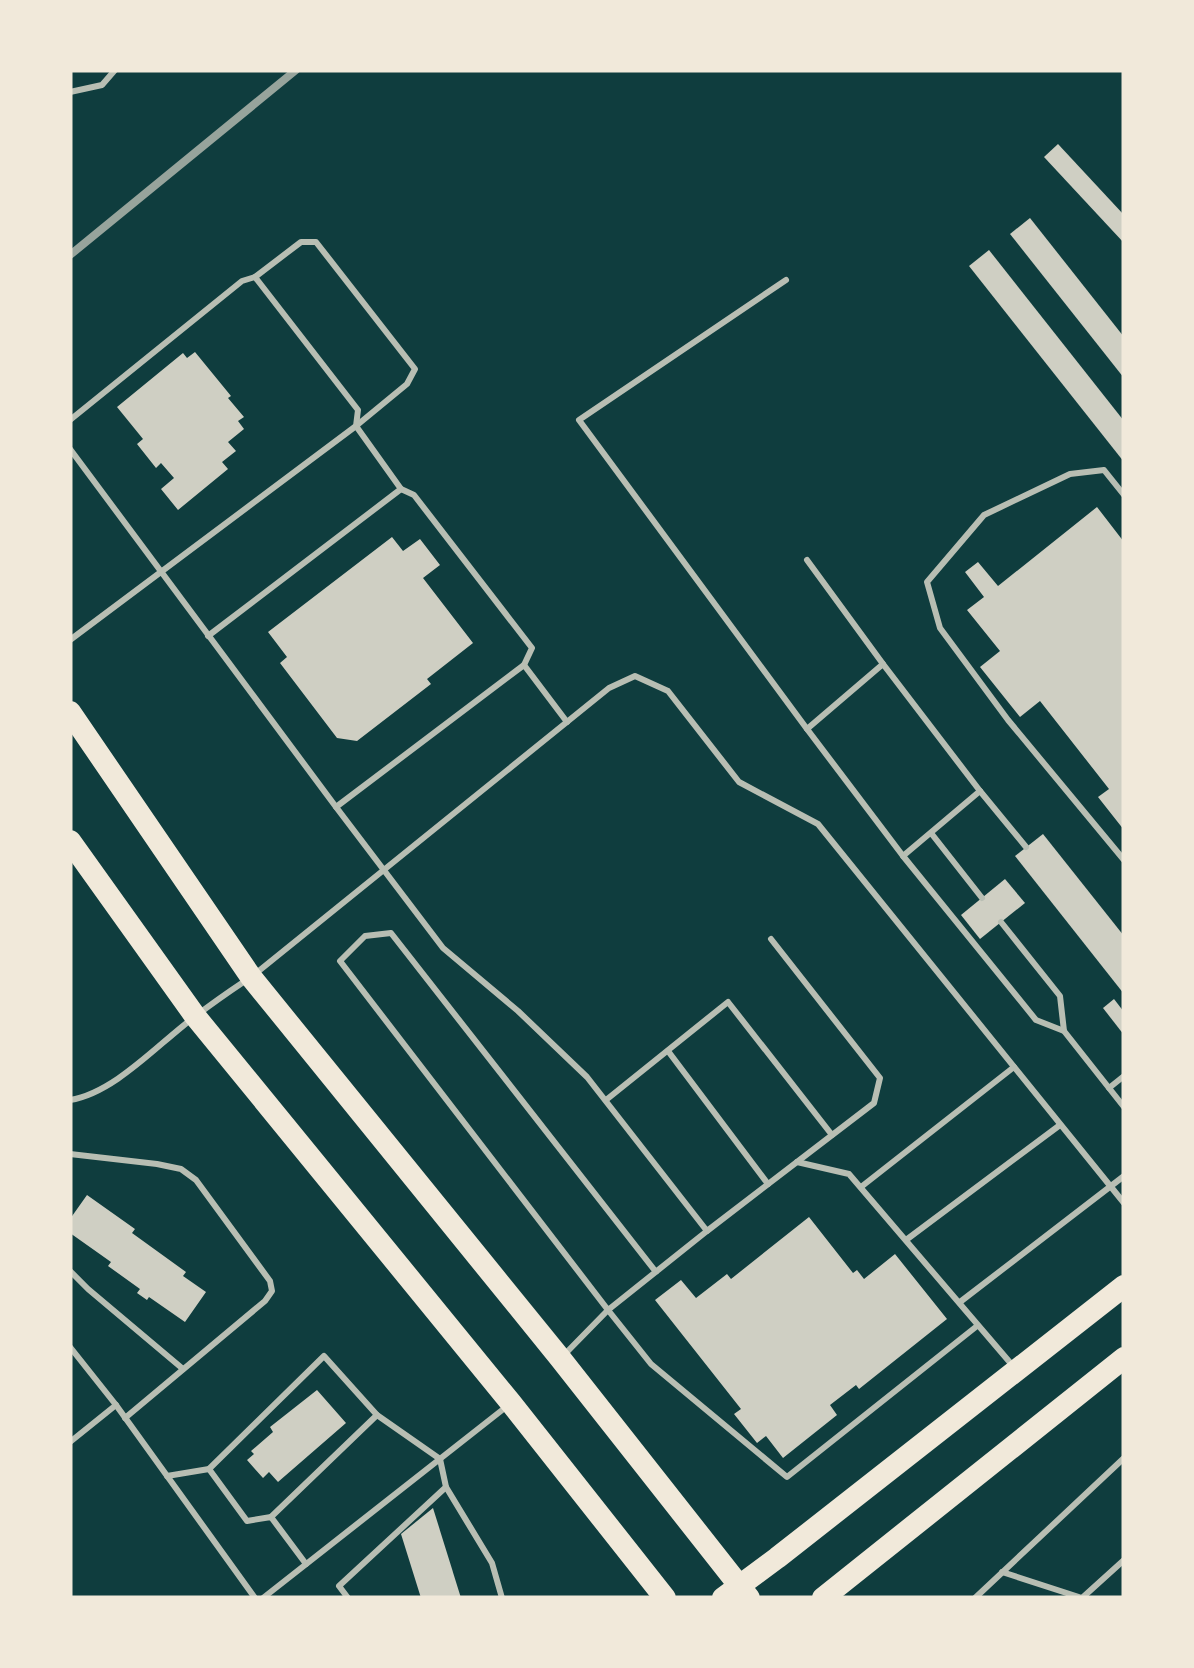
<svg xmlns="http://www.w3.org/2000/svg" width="1194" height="1668" font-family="Barlow,sans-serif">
<rect width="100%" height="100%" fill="#0f3d3e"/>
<g fill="#cfcfc3">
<polygon points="1058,144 1124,215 1124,243 1044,157"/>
<polygon points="1030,218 1124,337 1124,378 1010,234"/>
<polygon points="989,250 1124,421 1124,462 969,266"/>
<polygon points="195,352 231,396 228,398 244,417 238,421 244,429 228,442 236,451 222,462 228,469 178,510 161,489 174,478 161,463 156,468 137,444 143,439 117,407 183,353 187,358"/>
<polygon points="1097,507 1124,542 1124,830 1098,797 1109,789 1040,701 1020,717 980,667 1000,651 967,610 984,597 965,572 978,562 998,586"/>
<polygon points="392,537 403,551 420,539 440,565 423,578 473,643 427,679 431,684 357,741 337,738 280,663 287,657 268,632"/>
<polygon points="1043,834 1124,936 1124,994 1015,856"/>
<polygon points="1005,879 1025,903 980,939 961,915"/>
<polygon points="1114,999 1124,1012 1124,1035 1103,1008"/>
<polygon points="87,1195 135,1229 132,1233 186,1272 183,1276 206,1292 185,1322 149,1297 147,1300 137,1293 140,1289 108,1266 111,1262 70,1233 70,1219"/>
<polygon points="809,1217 853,1273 857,1270 864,1279 895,1254 947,1319 859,1389 856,1385 830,1405 837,1415 783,1458 766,1436 757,1443 734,1414 741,1409 655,1300 681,1280 696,1298 727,1274 731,1279"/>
<polygon points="317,1390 346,1423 278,1482 269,1472 263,1478 247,1460 254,1454 251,1451 273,1432 270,1427"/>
<polygon points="433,1508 461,1598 421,1598 401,1534"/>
</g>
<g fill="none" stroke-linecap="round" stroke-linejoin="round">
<g stroke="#b8beb3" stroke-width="6">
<polyline points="70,92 102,85 115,70"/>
<polyline points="786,280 579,420 807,729"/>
<polyline points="70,420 242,281 255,277 358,410 356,426 70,640"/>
<polyline points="70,449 336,807 443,948 518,1011 587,1077 707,1231 874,1103 880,1078 771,939"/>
<polyline points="401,489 414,495 532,648 524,665"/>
<polyline points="1124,495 1104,470 1070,474 984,515 927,582 940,628 1008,720 1124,860"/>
<polyline points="807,560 883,664"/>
<polyline points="208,636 401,489 356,426 407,384 415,369 316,242 301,242 255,277"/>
<polyline points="336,807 524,665 567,722"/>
<polyline points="931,833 982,898"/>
<polyline points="1026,847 980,791 883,664 807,729 903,856 1036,1020 1064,1031 1124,1107"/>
<polyline points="903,856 980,791"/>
<polyline points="1001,922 1060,996 1064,1031"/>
<polyline points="255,974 609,688 635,676 668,691 739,782 818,824 1124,1203"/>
<polyline points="668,1051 768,1184"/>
<polyline points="1109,1088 1124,1076"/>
<path d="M70 1100C114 1093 157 1045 193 1018 210 1005 227 993 245 981"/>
<polyline points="606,1100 728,1002 832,1135"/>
<polyline points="70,1154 157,1164 181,1169 196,1180 270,1281 272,1291 265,1301 125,1418"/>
<polyline points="797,1162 849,1174 1013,1366"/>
<polyline points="861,1187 1014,1067"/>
<polyline points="906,1240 1060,1125"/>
<polyline points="70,1271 88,1289 183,1369"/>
<polyline points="656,1272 391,933 365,936 340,961 608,1310 707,1231"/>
<polyline points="960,1302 1124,1176"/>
<polyline points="70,1347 116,1405 255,1598"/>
<polyline points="563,1356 608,1310 651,1364 787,1477 977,1326"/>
<polyline points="70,1442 116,1405"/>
<polyline points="209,1469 247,1521 271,1517 306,1564"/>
<polyline points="167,1476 209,1469 324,1356 377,1415 440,1459 446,1487 339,1586 348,1598"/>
<polyline points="446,1487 492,1563 502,1598"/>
<polyline points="271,1517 377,1415"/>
<polyline points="1002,1572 1082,1598"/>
<polyline points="263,1598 506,1407"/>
<polyline points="975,1598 1124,1458"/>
<polyline points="1082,1598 1124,1560"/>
</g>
<g stroke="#f1e9da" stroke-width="22">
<polyline points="70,712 251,977 560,1358 749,1598"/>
<polyline points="70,841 195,1016 511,1403 665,1598"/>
</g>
<g stroke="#f1e9da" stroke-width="22">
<polyline points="723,1598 777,1558 1124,1286"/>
<polyline points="823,1598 1124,1358"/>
</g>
<polyline stroke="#97a49c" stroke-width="8" points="70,255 296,70"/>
</g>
<rect width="1194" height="1668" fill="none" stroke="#f1e9da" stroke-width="145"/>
</svg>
